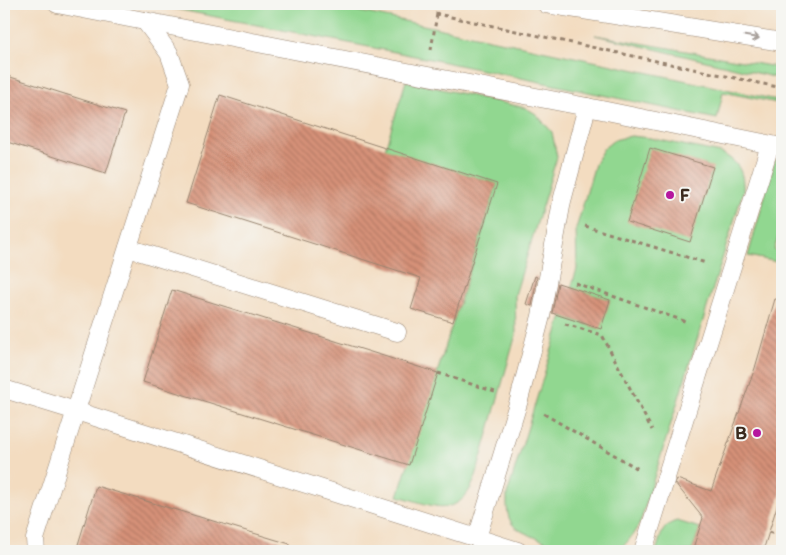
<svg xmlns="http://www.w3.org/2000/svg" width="786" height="555" font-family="Itim,sans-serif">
<defs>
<pattern id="building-back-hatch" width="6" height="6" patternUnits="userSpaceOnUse" patternTransform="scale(1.25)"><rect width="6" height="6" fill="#d69178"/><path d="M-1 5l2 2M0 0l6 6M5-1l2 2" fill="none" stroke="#af7762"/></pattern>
</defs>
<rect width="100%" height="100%" fill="#f6f6f2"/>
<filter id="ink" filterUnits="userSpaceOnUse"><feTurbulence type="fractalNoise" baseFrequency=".02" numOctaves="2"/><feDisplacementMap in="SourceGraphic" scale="10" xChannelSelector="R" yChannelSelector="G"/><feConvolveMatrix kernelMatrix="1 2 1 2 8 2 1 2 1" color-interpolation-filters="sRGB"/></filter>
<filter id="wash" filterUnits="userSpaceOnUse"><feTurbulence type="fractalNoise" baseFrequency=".0096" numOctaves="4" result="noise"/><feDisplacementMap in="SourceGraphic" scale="20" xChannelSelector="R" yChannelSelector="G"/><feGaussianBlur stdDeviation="1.12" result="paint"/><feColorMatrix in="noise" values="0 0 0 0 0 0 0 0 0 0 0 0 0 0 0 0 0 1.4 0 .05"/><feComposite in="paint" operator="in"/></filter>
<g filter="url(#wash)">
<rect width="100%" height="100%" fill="#f3dcc0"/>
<g fill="#91d790" stroke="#668057">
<polygon points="166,4 324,4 782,101 782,104 723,92 717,119 430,59 165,7"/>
<polygon points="595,35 782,68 782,79"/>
<path d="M406 81 526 108 536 114 552 132 557 157 515 295 516 334 476 476C459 521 435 506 398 496L497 184 385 149Z"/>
<path d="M631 136 650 138 721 153C739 162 744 172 743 192L640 523C634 532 626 548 615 551 610 553 582 552 576 551 564 548 520 534 513 525 506 516 507 505 507 495L562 316 600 329 610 300 571 288 577 269 576 229 595 164 603 149 614 140Z"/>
<polygon points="775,160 782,161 782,225 774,250 782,253 782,263 748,256"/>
<path d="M677 521 700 528 692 551H656C661 537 661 525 677 521Z"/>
</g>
<g id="blocks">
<g fill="url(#building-back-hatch)">
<polygon points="4,75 125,113 106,173 4,141"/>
<polygon points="220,95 497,184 453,322 411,309 421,278 186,203"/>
<polygon points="650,148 713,167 690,242 627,222"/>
<polygon points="535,276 537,277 532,306 526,304"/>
<polygon points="558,283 610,300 601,329 552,313"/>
<polygon points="172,290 438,373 409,465 143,382"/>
<polygon points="775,299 782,300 782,490 763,551 692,551 703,518 675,483 677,479 711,491 755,368"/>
<polygon points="96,486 290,544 289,551 76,551"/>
</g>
</g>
</g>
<g filter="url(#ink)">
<use href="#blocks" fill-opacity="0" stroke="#97836f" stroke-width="1"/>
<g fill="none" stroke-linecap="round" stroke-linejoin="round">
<g stroke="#97836f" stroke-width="19">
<g id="service">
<polyline points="57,4 587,107 782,147"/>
<polyline points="546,4 782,42"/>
<polyline points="128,248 397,332"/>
<polyline points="4,389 76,411 518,551"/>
<polyline points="477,538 519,400 541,316 562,201 587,107"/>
<polyline points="36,551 35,539 180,84 169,53 145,21"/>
<polyline points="643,551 770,145"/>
</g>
</g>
<g stroke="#97836f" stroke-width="3" stroke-dasharray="4 4" stroke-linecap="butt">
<polyline points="438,4 437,14 782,88"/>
<polyline points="431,50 437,14"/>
<polyline points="585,226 706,263"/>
<polyline points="575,283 687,322"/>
<polyline points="565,324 602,335 652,430"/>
<polyline points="438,373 495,392"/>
<polyline points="544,414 640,470"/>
<polyline points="769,532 782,537"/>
</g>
<use href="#service" stroke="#fff" stroke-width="18"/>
</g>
<defs><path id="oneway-shaft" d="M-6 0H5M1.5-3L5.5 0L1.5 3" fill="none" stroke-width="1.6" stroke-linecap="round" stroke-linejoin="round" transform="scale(1.25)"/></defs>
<use stroke="#a79f9a" href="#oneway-shaft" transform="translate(752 37) rotate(9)"/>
</g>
<g fill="#b5179e" stroke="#f6f6f2" stroke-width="2">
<circle cx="670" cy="195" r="5"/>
<circle cx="757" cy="433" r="5"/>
</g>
<g text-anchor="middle" stroke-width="4" stroke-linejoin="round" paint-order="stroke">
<g font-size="18" font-weight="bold" fill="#3b2a1e" stroke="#f6f6f2" text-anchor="start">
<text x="680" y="201">F</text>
<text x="747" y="439" text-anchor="end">B</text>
</g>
</g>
<rect width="786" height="555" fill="none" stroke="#f6f6f2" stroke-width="20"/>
</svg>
